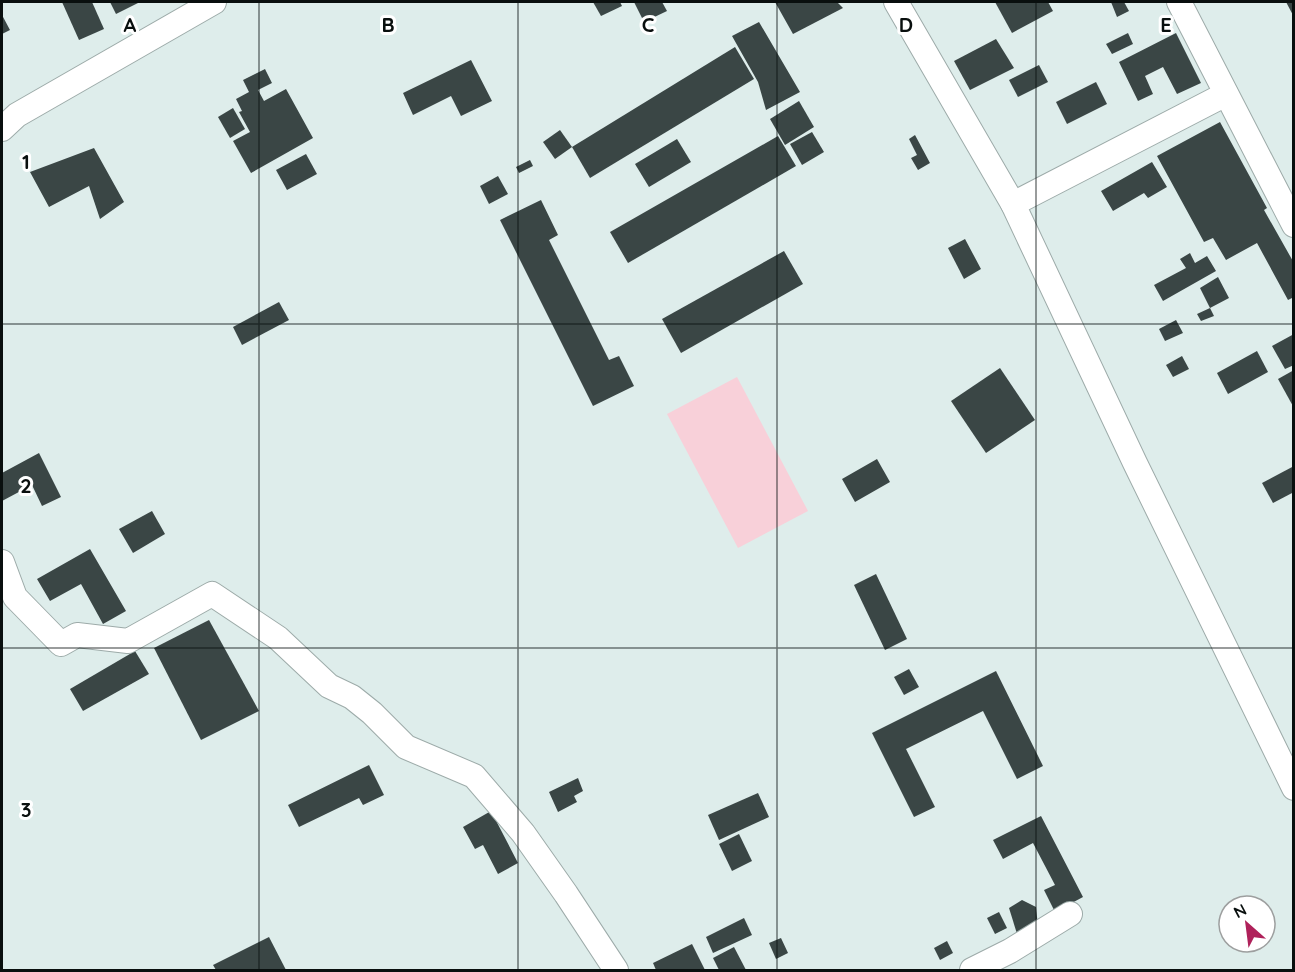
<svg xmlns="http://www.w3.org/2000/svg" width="1295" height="972" font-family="Quicksand,sans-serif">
<rect width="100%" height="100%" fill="#deedeb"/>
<polygon fill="#f8d0d9" points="737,377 808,511 738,548 667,414"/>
<g fill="#3a4645">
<polygon points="62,2 92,2 104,29 79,40"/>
<polygon points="110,2 140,2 116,14"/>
<polygon points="593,2 620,2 622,6 601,16"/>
<polygon points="634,2 662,2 667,11 644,22"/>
<polygon points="775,2 837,2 843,8 793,34"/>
<polygon points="995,2 1048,2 1053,11 1012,33"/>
<polygon points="1111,2 1124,2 1129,11 1117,17"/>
<polygon points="1286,2 1294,2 1294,17"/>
<polygon points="2,15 10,30 2,34"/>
<polygon points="759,22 800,92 766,110 758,82 732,36"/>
<polygon points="1128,33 1133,44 1112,54 1106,44"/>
<polygon points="1176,33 1201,83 1177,94 1163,67 1145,76 1153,94 1138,101 1119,62"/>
<polygon points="996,39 1014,68 970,90 954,61"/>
<polygon points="735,47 754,79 590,178 572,147"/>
<polygon points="471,60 492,101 461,116 451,96 413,115 403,93"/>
<polygon points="1039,65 1048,82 1018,97 1009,80"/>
<polygon points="265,69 272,83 258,90 264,101 286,89 313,138 251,173 233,141 250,132 239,112 242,111 236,99 249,92 243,80"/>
<polygon points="1096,82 1107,104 1067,124 1056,102"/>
<polygon points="799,101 814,127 785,145 770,119"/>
<polygon points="233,108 245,129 230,138 218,117"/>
<polygon points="1220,122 1267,208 1264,210 1294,263 1294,297 1288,300 1257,243 1226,260 1213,238 1204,242 1157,156"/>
<polygon points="560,130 572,147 555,159 543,142"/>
<polygon points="812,132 824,152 802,165 790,144"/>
<polygon points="915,135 930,163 918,170 911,158 917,155 909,139"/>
<polygon points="778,136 796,166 628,263 610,232"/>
<polygon points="677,139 691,162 649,187 635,164"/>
<polygon points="94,148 124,202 100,219 89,186 49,207 30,172"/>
<polygon points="306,154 317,174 287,190 276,170"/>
<polygon points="530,160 533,166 519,173 516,167"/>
<polygon points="1152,162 1167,187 1148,198 1144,193 1113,211 1101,191"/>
<polygon points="498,176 508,194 489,204 480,186"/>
<polygon points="541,200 558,235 549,240 609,360 619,356 634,386 593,406 500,220"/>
<polygon points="965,239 981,269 964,279 948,248"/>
<polygon points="784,251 803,284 681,353 662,319"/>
<polygon points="1190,253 1195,263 1207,256 1216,271 1163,301 1154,285 1186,268 1180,259"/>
<polygon points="1218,277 1229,298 1210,308 1214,316 1201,321 1197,314 1210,308 1200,288"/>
<polygon points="279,302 289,320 242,345 233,327"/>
<polygon points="1176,320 1183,333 1165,341 1159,329"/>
<polygon points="1294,334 1294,365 1285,369 1272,346"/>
<polygon points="1257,351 1268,372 1228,394 1217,373"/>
<polygon points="1182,356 1189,369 1173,377 1166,365"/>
<polygon points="1000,368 1035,420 986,453 951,401"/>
<polygon points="1294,370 1294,408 1278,379"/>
<polygon points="39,453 61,497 42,506 32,485 2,501 2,473"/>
<polygon points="877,459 890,482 855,502 842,479"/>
<polygon points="1294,466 1294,492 1273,503 1262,483"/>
<polygon points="152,511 165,534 133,553 119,529"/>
<polygon points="90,549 126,611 103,624 81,584 50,601 37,579"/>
<polygon points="876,574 907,639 885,650 854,585"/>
<polygon points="209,620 259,711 201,740 154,648"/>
<polygon points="135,651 149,674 83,711 70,689"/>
<polygon points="909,669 919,687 904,695 894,677"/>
<polygon points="996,671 1043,766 1017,779 983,711 906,749 935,807 914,817 872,733"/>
<polygon points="369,765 384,795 363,805 359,798 299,827 288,805"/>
<polygon points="578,778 583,791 574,796 577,802 558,812 549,792"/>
<polygon points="758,793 769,817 719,840 708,815"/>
<polygon points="491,811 518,863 498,874 483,845 475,849 463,827"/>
<polygon points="1041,816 1083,897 1055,912 1044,890 1055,885 1033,843 1003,859 993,840"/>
<polygon points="739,834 752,861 732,871 719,844"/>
<polygon points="1022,900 1036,907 1038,927 1018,937 1009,908"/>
<polygon points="999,912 1007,928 995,934 987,918"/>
<polygon points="744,918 752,935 713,953 706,937"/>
<polygon points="269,937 286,970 216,970 213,965"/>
<polygon points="781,938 788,953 776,959 769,943"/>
<polygon points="947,941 953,953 940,960 934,948"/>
<polygon points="692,944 705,970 656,970 653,963"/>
<polygon points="734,947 746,970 719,970 713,958"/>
</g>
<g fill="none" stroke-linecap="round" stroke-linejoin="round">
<g stroke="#9daba9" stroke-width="26">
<g id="minor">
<polyline points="896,2 1013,204 1135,463 1294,788"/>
<polyline points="1179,2 1294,225"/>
<polyline points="2,129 17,115 214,2"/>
<polyline points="1013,204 1226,94"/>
<polyline points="2,562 15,597 61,644 77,635 128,641 212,594 278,638 329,686 352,697 372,713 406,747 474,776 523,833 566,894 616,970"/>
<polyline points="972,970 1010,951 1070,914"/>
</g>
</g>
<use href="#minor" stroke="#fff" stroke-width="24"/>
</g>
<path fill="none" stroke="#090f0e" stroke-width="1.5" stroke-opacity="0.55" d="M259 2V970M518 2V970M777 2V970M1036 2V970M2 324H1294M2 648H1294"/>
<g font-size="20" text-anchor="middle" font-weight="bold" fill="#090f0e" stroke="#fff" stroke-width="6" stroke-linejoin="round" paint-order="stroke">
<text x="130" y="32">A</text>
<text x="388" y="32">B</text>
<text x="648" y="32">C</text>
<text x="906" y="32">D</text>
<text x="1166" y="32">E</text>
<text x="26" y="169">1</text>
<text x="26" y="493">2</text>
<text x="26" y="817">3</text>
</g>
<rect width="1295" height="972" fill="none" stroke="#090f0e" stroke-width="6"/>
<g transform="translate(1247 924) rotate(332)"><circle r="28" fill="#ffffff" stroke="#9d9f9f" stroke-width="1.5"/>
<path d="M0-4.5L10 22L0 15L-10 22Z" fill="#af215a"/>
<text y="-9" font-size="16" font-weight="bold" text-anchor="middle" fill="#090f0e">N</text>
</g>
</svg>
